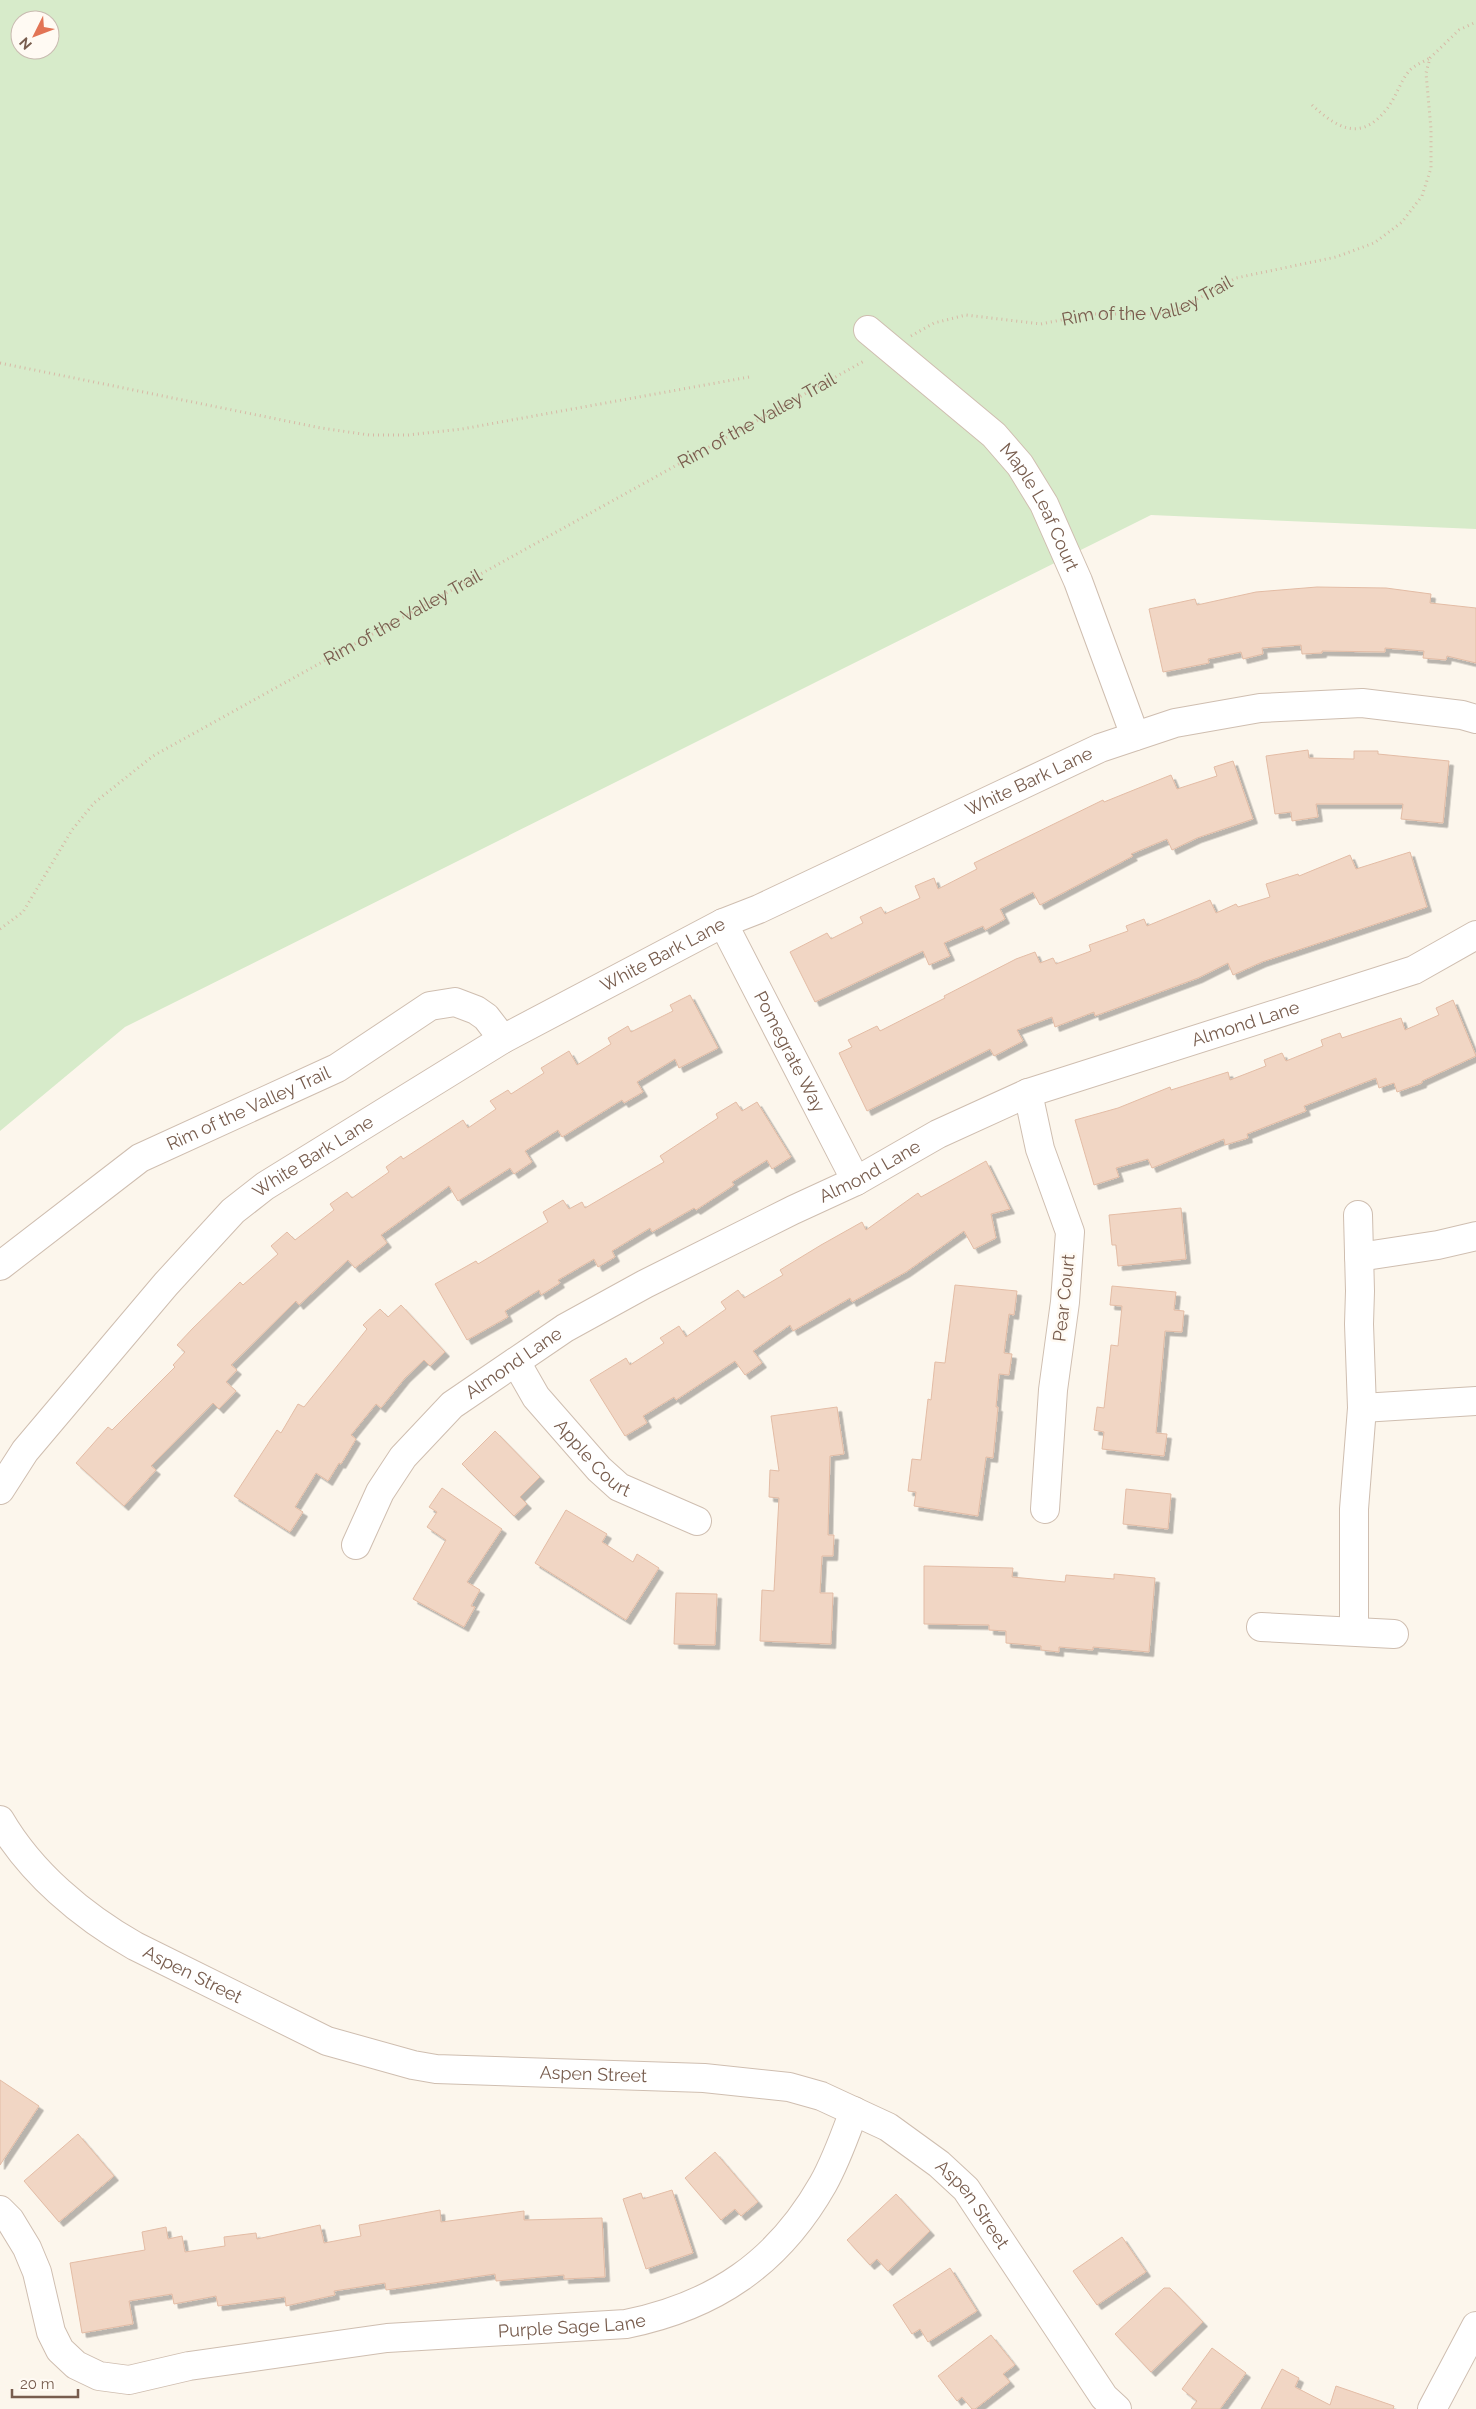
<svg xmlns="http://www.w3.org/2000/svg" width="1476" height="2409" font-family="Raleway,sans-serif">
<defs>
<filter id="shadow"><feDropShadow dx="4.5" dy="4.5" stdDeviation="0" flood-color="#0004"/></filter>
</defs>
<rect width="100%" height="100%" fill="#fcf6ec"/>
<path fill="#d7ebca" fill-rule="evenodd" d="M0 0H1476V529L1151 515 125 1027 0 1131ZM20 20H50V50H20Z"/>
<g fill="#f1d6c4" stroke="#e3bca5" filter="url(#shadow)">
<polygon points="1317,587 1386,588 1431,594 1430,603 1476,608 1476,663 1447,656 1446,660 1423,658 1424,651 1385,648 1385,652 1322,651 1322,653 1302,654 1301,645 1262,648 1263,654 1243,659 1241,652 1208,659 1209,663 1163,672 1149,609 1195,599 1197,605 1256,592"/>
<polygon points="1308,750 1309,758 1354,759 1354,751 1378,751 1378,754 1449,761 1443,823 1401,819 1403,804 1316,804 1318,817 1292,821 1291,812 1275,814 1266,756"/>
<polygon points="1233,761 1253,819 1197,838 1172,850 1167,839 1131,854 1133,856 1040,905 1033,892 1000,909 1005,919 985,930 983,926 944,943 950,956 929,965 923,951 815,1002 790,952 827,933 831,939 863,923 860,917 881,907 885,914 920,898 915,886 934,878 938,889 977,869 974,863 1103,800 1104,802 1171,775 1177,789 1217,776 1214,767"/>
<polygon points="1410,852 1427,907 1262,962 1233,975 1228,963 1198,978 1095,1016 1094,1012 1055,1027 1052,1017 1017,1030 1023,1041 994,1056 990,1049 867,1111 839,1053 852,1047 848,1040 877,1026 880,1031 945,998 944,996 1016,959 1035,952 1040,963 1053,958 1056,964 1091,951 1089,945 1128,931 1126,926 1144,919 1147,926 1210,900 1216,913 1236,904 1238,907 1270,897 1266,884 1298,874 1299,876 1350,855 1356,869"/>
<polygon points="690,995 718,1048 679,1068 675,1059 637,1082 643,1092 624,1103 622,1100 562,1137 558,1130 525,1151 532,1162 514,1174 510,1168 458,1201 449,1186 381,1235 387,1243 355,1268 348,1260 299,1305 296,1301 231,1365 237,1370 226,1382 236,1391 219,1409 213,1403 151,1466 156,1470 124,1506 76,1463 108,1427 112,1430 175,1367 173,1365 185,1352 177,1345 193,1328 240,1282 243,1285 278,1254 271,1246 287,1232 295,1240 334,1210 330,1204 347,1192 352,1198 389,1172 386,1167 401,1156 403,1159 463,1120 468,1128 496,1109 490,1101 508,1090 511,1094 544,1073 541,1068 569,1051 577,1065 611,1044 608,1038 628,1026 631,1032 673,1011 670,1005"/>
<polygon points="1453,1000 1476,1056 1422,1081 1422,1083 1397,1092 1394,1083 1379,1088 1376,1078 1304,1106 1306,1111 1247,1134 1248,1138 1225,1145 1224,1139 1152,1168 1148,1159 1116,1168 1119,1177 1094,1185 1075,1120 1118,1108 1170,1087 1171,1090 1228,1072 1230,1080 1266,1066 1264,1060 1282,1053 1286,1061 1323,1046 1321,1040 1340,1033 1342,1038 1401,1018 1405,1030 1439,1015 1436,1008"/>
<polygon points="736,1102 742,1111 757,1102 791,1157 772,1169 767,1160 732,1182 734,1185 696,1210 694,1208 652,1232 650,1228 612,1251 615,1257 598,1267 594,1259 558,1280 560,1283 541,1295 539,1290 505,1311 508,1317 467,1340 435,1284 476,1261 478,1264 548,1222 543,1212 563,1200 569,1209 582,1202 585,1208 664,1162 660,1156 718,1118 716,1114"/>
<polygon points="986,1161 1010,1209 991,1214 996,1238 974,1249 964,1231 906,1272 852,1302 850,1298 793,1331 790,1325 753,1351 762,1363 745,1375 735,1361 676,1400 674,1397 643,1416 647,1423 625,1436 590,1380 626,1358 630,1365 664,1343 660,1338 679,1326 686,1337 726,1309 721,1302 738,1290 744,1298 783,1275 780,1270 821,1245 862,1222 866,1230 918,1193 921,1197"/>
<polygon points="1181,1208 1186,1259 1118,1266 1116,1245 1112,1245 1109,1215"/>
<polygon points="955,1285 1017,1291 1014,1315 1009,1314 1004,1353 1012,1354 1009,1375 999,1374 996,1407 998,1407 993,1458 986,1457 978,1516 914,1506 916,1492 908,1491 912,1459 921,1460 928,1399 931,1400 935,1362 945,1363"/>
<polygon points="1112,1286 1176,1292 1174,1310 1184,1311 1182,1332 1165,1331 1156,1433 1167,1434 1164,1456 1102,1449 1104,1432 1094,1430 1097,1407 1104,1408 1111,1345 1118,1346 1122,1306 1110,1305"/>
<polygon points="401,1305 445,1352 430,1366 424,1360 405,1378 381,1408 376,1404 351,1435 356,1439 341,1464 339,1463 328,1481 316,1473 295,1507 303,1512 290,1532 234,1496 277,1430 281,1433 298,1404 304,1407 367,1329 363,1325 380,1309 388,1317"/>
<polygon points="837,1407 844,1454 830,1456 828,1535 834,1535 833,1556 822,1556 820,1593 833,1593 831,1644 760,1641 762,1590 774,1591 777,1534 779,1498 769,1497 770,1470 779,1471 771,1416"/>
<polygon points="495,1431 540,1477 520,1497 527,1504 514,1516 462,1464"/>
<polygon points="442,1488 502,1529 467,1582 480,1590 471,1606 475,1607 464,1627 413,1599 446,1540 427,1527 437,1512 429,1507"/>
<polygon points="1126,1489 1171,1494 1168,1529 1123,1524"/>
<polygon points="566,1510 607,1534 602,1542 633,1562 637,1554 659,1568 626,1620 535,1563"/>
<polygon points="924,1566 1013,1568 1012,1577 1065,1582 1066,1575 1114,1579 1114,1574 1155,1578 1149,1652 1093,1647 1093,1650 1059,1647 1059,1652 1041,1650 1041,1646 1006,1643 1006,1631 989,1630 989,1625 924,1624"/>
<polygon points="676,1593 717,1594 715,1645 674,1644"/>
<polygon points="0,2080 39,2106 0,2165"/>
<polygon points="78,2134 114,2176 59,2222 24,2181"/>
<polygon points="715,2152 758,2202 741,2216 735,2209 721,2220 685,2178"/>
<polygon points="672,2190 693,2253 646,2269 623,2199 641,2193 643,2199"/>
<polygon points="896,2194 930,2231 888,2271 877,2259 870,2265 847,2240"/>
<polygon points="440,2210 441,2222 524,2211 524,2220 602,2218 605,2277 564,2279 564,2275 496,2281 495,2274 386,2290 385,2283 334,2291 335,2295 286,2306 285,2297 218,2306 216,2296 174,2304 172,2294 129,2301 133,2324 82,2333 70,2263 145,2250 142,2232 166,2227 168,2239 182,2236 185,2252 225,2246 224,2237 256,2233 257,2239 320,2225 324,2243 361,2236 359,2225"/>
<polygon points="1122,2237 1146,2272 1097,2305 1073,2271"/>
<polygon points="950,2268 977,2311 928,2342 920,2329 912,2334 893,2305"/>
<polygon points="1164,2288 1170,2288 1203,2322 1151,2372 1115,2334"/>
<polygon points="991,2335 1015,2365 1003,2374 1010,2382 975,2409 972,2409 962,2397 957,2401 938,2376"/>
<polygon points="1212,2348 1246,2373 1220,2409 1191,2409 1197,2401 1182,2389"/>
<polygon points="1282,2369 1299,2378 1295,2387 1330,2405 1336,2386 1394,2406 1393,2409 1261,2409"/>
</g>
<g fill="none" stroke-linecap="round" stroke-linejoin="round">
<g stroke="#cfbeb0" stroke-width="30">
<g id="minor">
<path id="s3" d="M868 330 994 435 1020 465 1044 504 1078 581 1135 736"/>
<path id="s4" d="M723 923 856 1181"/>
<polyline points="1028,1093 1040,1149 1070,1232 1065,1302 1053,1390 1045,1509"/>
<polyline points="1359,1257 1438,1245 1476,1236"/>
<path id="s5" d="M0 1266 140 1158 337 1068 430 1006 455 1002 476 1010 486 1017 503 1039"/>
<path id="s6" d="M516 1362 536 1397 599 1469 619 1487 697 1521"/>
<polyline points="1362,1408 1476,1401"/>
<path id="s7" d="M0 1490 25 1451 166 1284 233 1211 265 1186 503 1039 723 923 759 909 1100 748 1175 723 1260 708 1362 703 1462 715 1476 719"/>
<path id="s8" d="M356 1545 380 1492 403 1457 452 1405 565 1328 645 1284 793 1210 856 1181 938 1134 1028 1093 1414 970 1476 935"/>
<polyline points="1261,1627 1394,1634"/>
<polyline points="1354,1631 1354,1509 1362,1408 1359,1324 1360,1291 1358,1215"/>
<path id="s9" d="M0 1820C31 1873 82 1916 135 1946L327 2041 413 2065 436 2069 704 2078 789 2087 821 2096 888 2127 939 2164 966 2189 1104 2397 1117 2409"/>
<path id="s10" d="M0 2210 10 2220 27 2248 37 2272 51 2332 60 2350 76 2365 99 2376 129 2380 189 2366 387 2338 626 2324C715 2306 778 2263 823 2184 836 2161 845 2135 854 2111"/>
<polyline points="1432,2409 1476,2326"/>
</g>
</g>
<g stroke="#d7b9a6" stroke-width="3" stroke-dasharray="1 4" stroke-linecap="butt">
<path d="M1312 105C1337 128 1360 142 1386 110 1396 98 1400 81 1410 70 1415 65 1423 62 1430 58"/>
<path id="s1" d="M911 336 934 323 966 315 1041 324 1091 314H1157L1179 309 1236 278 1336 257 1374 243 1402 222 1422 196 1431 168V129L1426 73 1430 58 1459 30 1476 22"/>
<polyline points="0,363 321,428 369,435 408,435 462,429 749,377"/>
<path id="s2" d="M0 929 23 912 72 830 94 803 153 756 866 360"/>
</g>
<use href="#minor" stroke="#fff" stroke-width="28"/>
</g>
<g text-anchor="middle" stroke-width="5" stroke-linejoin="round" paint-order="stroke">
<g font-size="18" fill="#785d4e" stroke="#fffaf3">
<text dy="6" stroke="none"><textPath href="#s1" startOffset="245">Rim of the Valley Trail</textPath></text>
<text dy="6" stroke="none"><textPath href="#s2" startOffset="925">Rim of the Valley Trail</textPath></text>
<text dy="6" stroke="none"><textPath href="#s3" startOffset="250">Maple Leaf Court</textPath></text>
<text dy="6" stroke="none"><textPath href="#s2" startOffset="520">Rim of the Valley Trail</textPath></text>
<text dy="6" stroke="none"><textPath href="#s7" startOffset="1270">White Bark Lane</textPath></text>
<text dy="6" stroke="none"><textPath href="#s7" startOffset="865">White Bark Lane</textPath></text>
<text dy="6" stroke="none"><textPath href="#s8" startOffset="1056">Almond Lane</textPath></text>
<text dy="6" stroke="none"><textPath href="#s4" startOffset="145">Pomegrate Way</textPath></text>
<text dy="6" stroke="none"><textPath href="#s5" startOffset="296">Rim of the Valley Trail</textPath></text>
<text dy="6" stroke="none"><textPath href="#s7" startOffset="461">White Bark Lane</textPath></text>
<text dy="6" stroke="none"><textPath href="#s8" startOffset="651">Almond Lane</textPath></text>
<text transform="translate(1064 1298) rotate(-84)" y="6">Pear Court</text>
<text dy="6" stroke="none"><textPath href="#s8" startOffset="246">Almond Lane</textPath></text>
<text dy="6" stroke="none"><textPath href="#s6" startOffset="124">Apple Court</textPath></text>
<text dy="6" stroke="none"><textPath href="#s9" startOffset="251">Aspen Street</textPath></text>
<text dy="6" stroke="none"><textPath href="#s9" startOffset="671">Aspen Street</textPath></text>
<text dy="6" stroke="none"><textPath href="#s9" startOffset="1090">Aspen Street</textPath></text>
<text dy="6" stroke="none"><textPath href="#s10" startOffset="679">Purple Sage Lane</textPath></text>
</g>
</g>
<g transform="translate(35 35) rotate(228)"><circle r="24" fill="#fffaf3" stroke="#c9bbb1"/>
<path d="M0-4L9 19L0 12L-9 19Z" fill="#e27455"/>
<text y="-8" font-size="14" font-weight="bold" text-anchor="middle" fill="#785d4e">N</text>
</g>
<path d="M12 2389v8h66v-8" fill="none" stroke="#785d4e" stroke-width="2.5"/>
<text x="20" y="2389" font-size="15" fill="#785d4e" stroke="#fffaf3" stroke-width="4" paint-order="stroke">20 m</text>
</svg>
